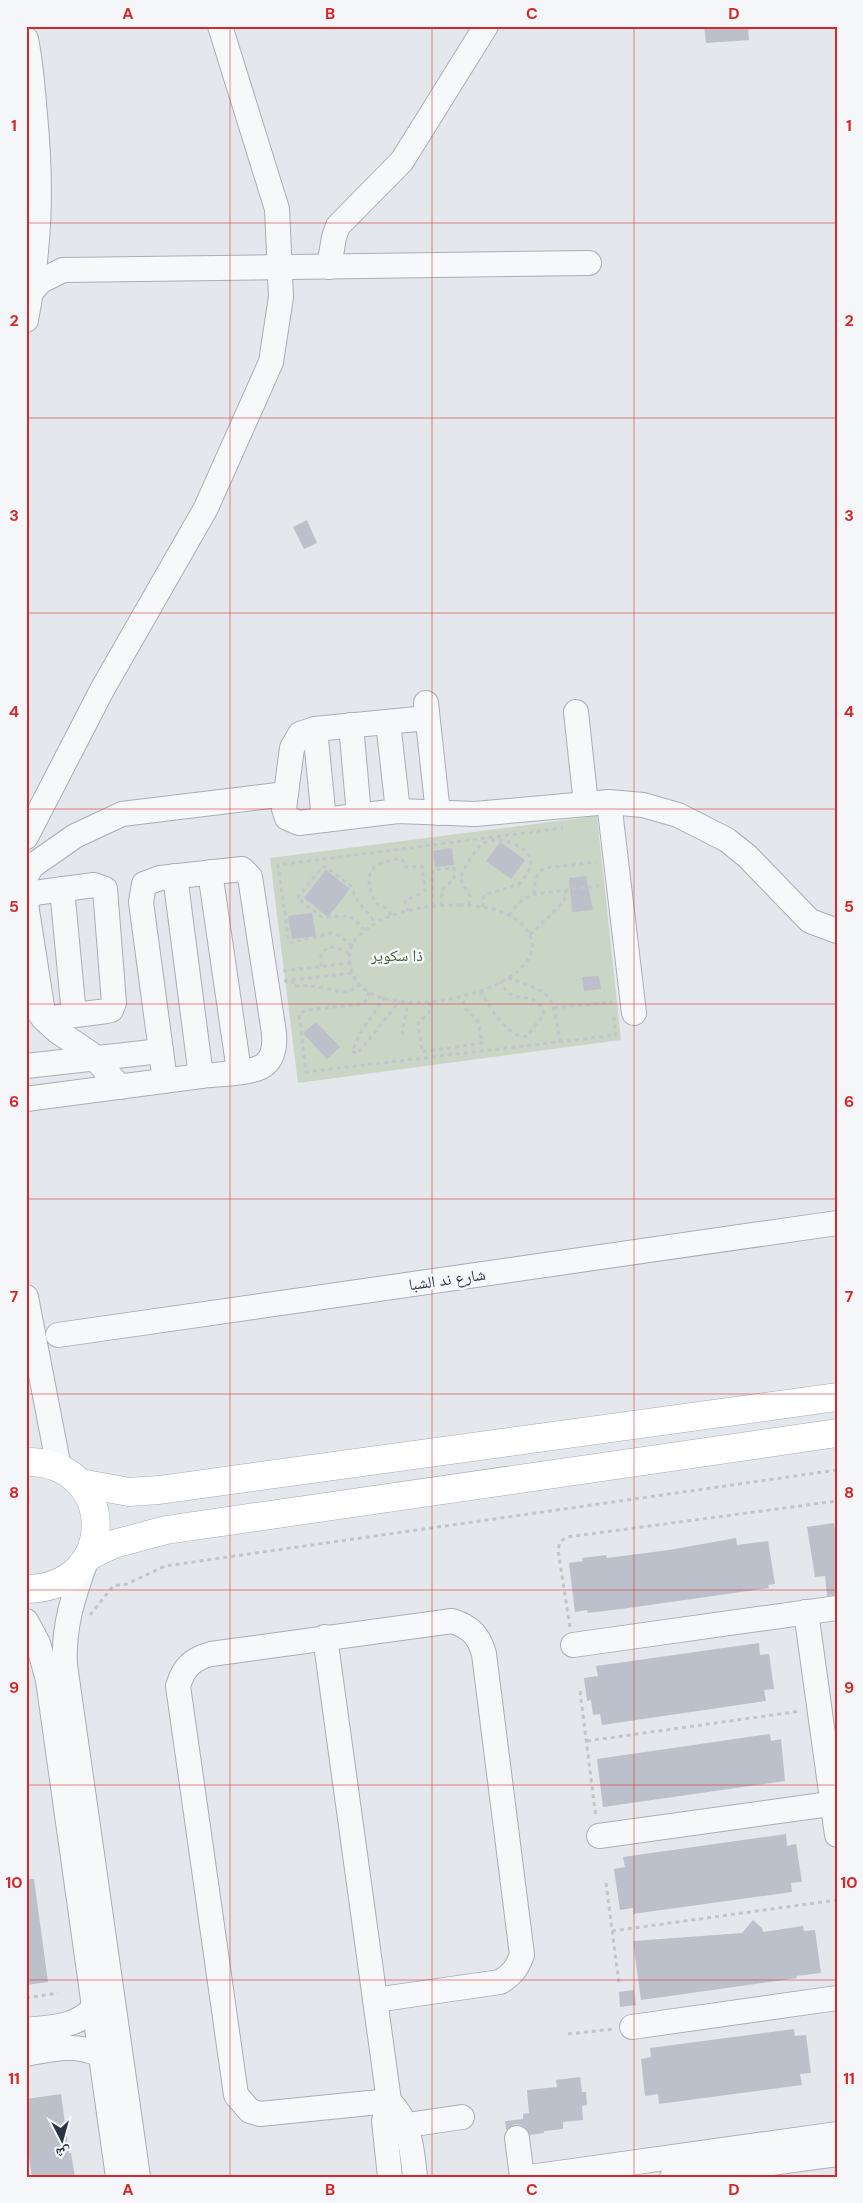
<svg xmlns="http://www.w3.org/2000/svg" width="863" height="2203" font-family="'DM Sans','Noto Naskh Arabic',sans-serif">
<rect width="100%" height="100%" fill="#e4e7ec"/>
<polygon fill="#c9d6c5" points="597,816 621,1040 298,1083 270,858"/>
<g fill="#bbc0ca">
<polygon points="704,26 748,26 749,40 706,43"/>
<polygon points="307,520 317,543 304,549 293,527"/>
<polygon points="500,842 525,860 511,879 486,861"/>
<polygon points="452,848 454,865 435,867 433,851"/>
<polygon points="326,870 350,889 328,917 304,898"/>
<polygon points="586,876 593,910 572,912 569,878"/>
<polygon points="312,913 316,936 292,939 288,916"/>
<polygon points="599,976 601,989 584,991 582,977"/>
<polygon points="316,1022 340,1047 327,1059 303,1033"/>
<polygon points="834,1523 835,1530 837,1530 837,1595 827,1596 825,1576 815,1577 807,1527"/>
<polygon points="736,1538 737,1545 768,1541 775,1584 768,1585 769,1588 621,1609 588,1613 587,1610 575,1612 569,1563 583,1561 582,1558 606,1555 607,1558 669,1550"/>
<polygon points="759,1643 760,1655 769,1654 774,1689 764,1690 766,1701 602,1725 600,1714 593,1715 591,1700 587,1701 584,1678 598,1676 596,1666"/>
<polygon points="770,1734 771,1741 781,1739 785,1781 603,1807 597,1759"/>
<polygon points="786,1834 787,1846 796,1844 802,1882 791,1883 792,1892 633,1914 633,1908 620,1910 614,1869 625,1867 623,1857"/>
<polygon points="26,1879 34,1879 48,1982 26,1985"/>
<polygon points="753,1920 762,1928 763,1932 803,1926 804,1931 815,1930 821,1973 796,1976 797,1978 641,2000 633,1941 742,1933"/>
<polygon points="634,1990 636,2005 620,2007 619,1992"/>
<polygon points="794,2029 795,2036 806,2035 811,2073 800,2074 802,2085 659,2104 658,2094 645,2096 641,2059 651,2057 650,2048"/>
<polygon points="580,2077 582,2092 586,2092 587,2105 582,2106 583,2120 563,2122 563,2129 544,2131 544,2133 530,2135 523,2126 516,2124 506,2130 505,2121 523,2119 523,2114 529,2113 527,2090 557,2087 556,2080"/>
<polygon points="61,2094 69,2153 71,2153 75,2177 32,2177 26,2138 26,2099"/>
</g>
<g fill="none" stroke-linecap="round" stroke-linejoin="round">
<g stroke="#a9aeb7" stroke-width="26">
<g id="minor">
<path d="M26 39C31 64 33 89 35 115 42 188 40 247 26 320"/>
<polyline points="329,267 334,237 338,226 402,161 486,26"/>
<polyline points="32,291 41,281 63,270 589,263"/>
<polyline points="426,703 438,813"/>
<polyline points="576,712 586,804"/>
<polyline points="427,718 315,729 300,734 292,748 284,809 287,818 299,823 398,811 475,814 609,802 643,805 678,815 727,840 747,856 810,921 837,931"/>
<polyline points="388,722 398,811"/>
<polyline points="351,725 359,815"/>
<polyline points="315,729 324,820"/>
<polyline points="609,802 634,1013"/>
<polyline points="26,837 103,688 206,508 271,362 281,297 277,209 220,26"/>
<polyline points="210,872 239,1071"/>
<polyline points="26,876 32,866 75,836 122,814 286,794"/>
<polyline points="175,876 201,1076"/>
<polyline points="62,889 74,1015"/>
<polyline points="26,901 34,893 94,885 105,889 114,1003 111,1010 107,1011 44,1019 26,996"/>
<polyline points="26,904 44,1019 57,1031 91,1054 120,1087"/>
<polyline points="26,1066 161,1051"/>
<path d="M26 1099C84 1091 143 1084 201 1076 217 1074 247 1074 261 1067 274 1060 275 1046 274 1033L250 877 242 869 160 878 144 884 141 902 165 1081"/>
<polyline points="26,1297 59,1468"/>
<polyline points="58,1335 837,1223"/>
<path d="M86 1561C73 1597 63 1627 65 1665L138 2177"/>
<polyline points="806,1612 837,1835"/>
<polyline points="26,1621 38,1643 48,1680 118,2177"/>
<polyline points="325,1637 389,2101 384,2121 390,2177"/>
<polyline points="573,1645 837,1608"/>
<polyline points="599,1836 837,1803"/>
<path d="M375 2000 500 1982C512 1975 517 1968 522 1955L484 1654C479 1636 471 1627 452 1621L211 1654C192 1659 184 1667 178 1686L236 2095 250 2111 260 2114 389 2101"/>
<polyline points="632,2027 837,1998"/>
<path d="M26 2030C51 2027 77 2028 94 2007"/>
<path d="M26 2054C51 2049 77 2043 100 2055"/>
<path d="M389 2101C410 2122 412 2148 415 2177"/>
<polyline points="407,2125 462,2117"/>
<polyline points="517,2138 522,2177"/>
<polyline points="530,2177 837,2134"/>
<polyline points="672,2177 837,2154"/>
</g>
</g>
<g stroke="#a3abb8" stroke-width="29">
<g id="major">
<path d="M26 1462C118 1461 120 1588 26 1589"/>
<polyline points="80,1483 129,1492 159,1490 837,1397"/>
<polyline points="89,1556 114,1544 166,1530 837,1433"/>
</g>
</g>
<g stroke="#c2c5cb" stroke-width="3" stroke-dasharray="4 4" stroke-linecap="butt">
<path d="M534 894C535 883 534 874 546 868L596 862"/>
<path d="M460 905C483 906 515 910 528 932 563 989 367 1037 351 969 348 957 349 946 358 937 383 911 425 905 460 905Z"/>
<path d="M469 905 470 896 460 878C465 868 474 849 484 843 497 835 533 846 531 864 530 870 523 879 519 884L484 895 483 907"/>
<polyline points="433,906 433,870 454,868 454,879 442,890 441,905"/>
<path d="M391 915 386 908 375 903C362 873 370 861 402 859L405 867 422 866 425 890 422 893 405 901 408 911"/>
<polyline points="509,915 523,899 534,894 599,886"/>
<polyline points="365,930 350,916 322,917 297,898 322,867 325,867 350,885 359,903 376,923"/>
<polyline points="530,935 564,901 566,890"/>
<polyline points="352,946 340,936 332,933 289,943 278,865 563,828"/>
<polyline points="321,966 321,954 328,947 337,948 349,954"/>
<polyline points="283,971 349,963"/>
<path d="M508 978C554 994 552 992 560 1042"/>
<path d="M292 980 293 986C301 986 309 985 317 987 334 989 345 997 360 985"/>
<polyline points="284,981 352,973"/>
<path d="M480 991C488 1004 510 1041 527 1036L544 1014C539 994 524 1001 511 994 506 992 503 986 500 982"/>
<polyline points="369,992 366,1001 362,1004 307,1010 299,1014 306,1072 616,1035 614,1017"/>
<polyline points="385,997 362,1030 352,1051 357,1054 400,1001"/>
<polyline points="430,1002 429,1012 418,1023 422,1052 482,1043 478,1021 464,1007 463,997"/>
<polyline points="554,1008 612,1002"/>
<polyline points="402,1035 408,1002"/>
<polyline points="90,1615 113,1586 127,1584 165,1566 837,1470"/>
<polyline points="570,1627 558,1550 560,1542 567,1537 837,1501"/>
<polyline points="580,1691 596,1818"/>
<polyline points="587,1741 801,1711"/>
<polyline points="606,1883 619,1984"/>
<polyline points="612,1931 837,1900"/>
<polyline points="26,1998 58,1993"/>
<polyline points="568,2034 614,2029"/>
</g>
<use href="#minor" stroke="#f7f8fa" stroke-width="24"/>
<use href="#major" stroke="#fff" stroke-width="28"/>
</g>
<path fill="none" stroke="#d62828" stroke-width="1" stroke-opacity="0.55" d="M230 26V2177M432 26V2177M634 26V2177M26 223H837M26 418H837M26 613H837M26 809H837M26 1004H837M26 1199H837M26 1394H837M26 1590H837M26 1785H837M26 1980H837"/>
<g text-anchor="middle" stroke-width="5" stroke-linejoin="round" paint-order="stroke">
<g font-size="16" fill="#3f6138" stroke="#f4f6f9">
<text x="397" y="961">ذا سكوير</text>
</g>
<g font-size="16" fill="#2b3445" stroke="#f4f6f9">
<text transform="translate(447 1279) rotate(-8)" y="6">شارع ند الشبا</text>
</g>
</g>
<rect width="863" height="2203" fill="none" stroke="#f4f6f9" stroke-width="55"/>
<g transform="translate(62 2140) rotate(174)" stroke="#f4f6f9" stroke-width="4" paint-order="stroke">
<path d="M0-4L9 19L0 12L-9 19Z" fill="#2b3445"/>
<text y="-8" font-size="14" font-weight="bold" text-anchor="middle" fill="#2b3445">ش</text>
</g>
<rect x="28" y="28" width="808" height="2148" fill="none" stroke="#d62828" stroke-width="2"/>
<g font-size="16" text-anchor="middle" font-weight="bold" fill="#d62828">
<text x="128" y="19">A</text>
<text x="330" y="19">B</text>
<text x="532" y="19">C</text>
<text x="734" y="19">D</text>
<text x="14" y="131">1</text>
<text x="849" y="131">1</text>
<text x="14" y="326">2</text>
<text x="849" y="326">2</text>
<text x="14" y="521">3</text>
<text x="849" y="521">3</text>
<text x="14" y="717">4</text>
<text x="849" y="717">4</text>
<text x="14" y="912">5</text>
<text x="849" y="912">5</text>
<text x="14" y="1107">6</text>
<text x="849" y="1107">6</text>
<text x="14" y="1302">7</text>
<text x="849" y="1302">7</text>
<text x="14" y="1498">8</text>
<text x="849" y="1498">8</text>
<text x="14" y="1693">9</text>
<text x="849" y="1693">9</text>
<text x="14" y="1888">10</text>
<text x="849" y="1888">10</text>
<text x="14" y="2084">11</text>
<text x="849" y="2084">11</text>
<text x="128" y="2195">A</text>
<text x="330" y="2195">B</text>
<text x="532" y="2195">C</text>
<text x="734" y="2195">D</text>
</g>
</svg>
